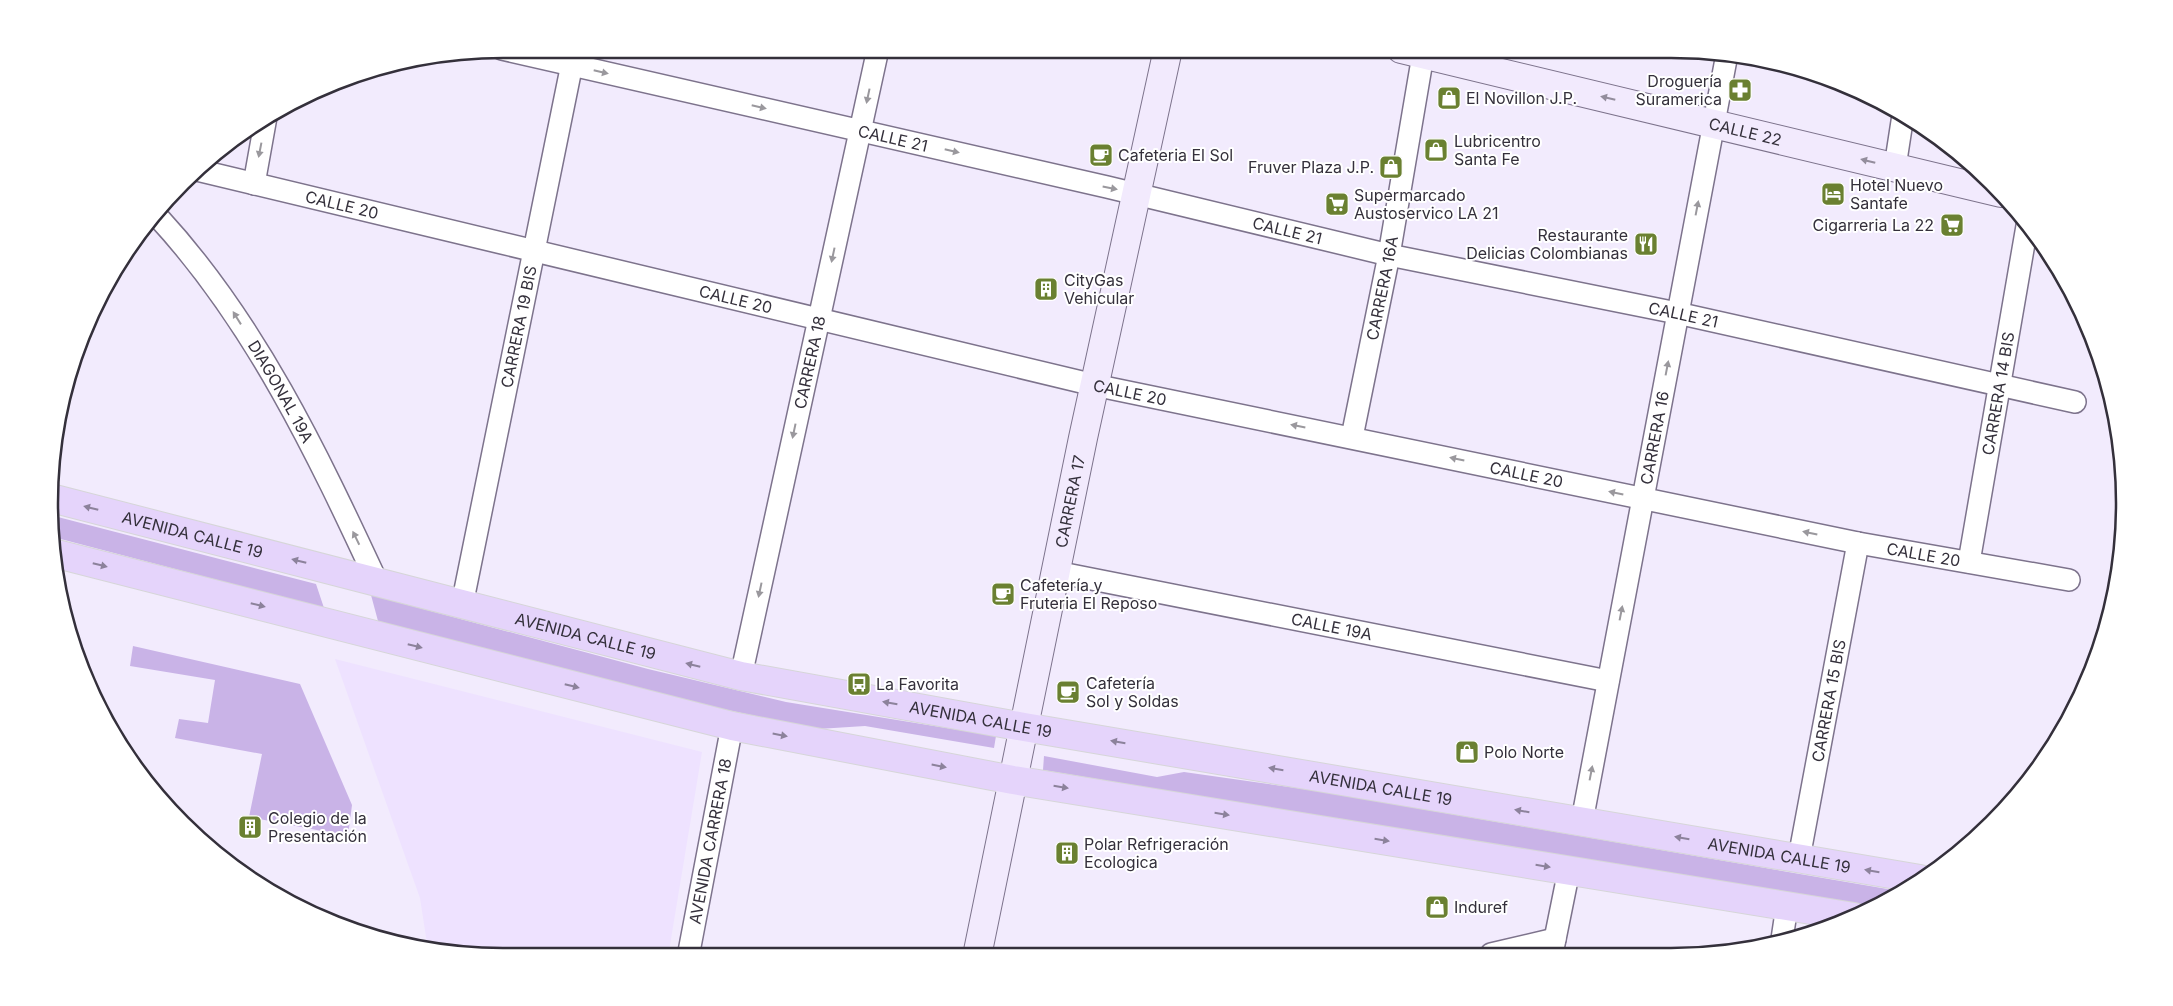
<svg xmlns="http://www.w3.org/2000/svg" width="2173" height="1006" font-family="Inter,sans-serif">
<rect width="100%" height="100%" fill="#f2ebfd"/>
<polygon fill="#eee2ff" points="335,659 702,752 668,957 503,957 428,950 420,898"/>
<g fill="#c9b3e7">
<polygon points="54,516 316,584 324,608 53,537"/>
<polygon points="371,595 648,669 786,702 996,736 994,748 865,726 818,729 694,703 378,621"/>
<polygon points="133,646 300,684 352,805 348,836 249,817 262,754 175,738 179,719 208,723 215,680 130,666"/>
<polygon points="1044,756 1157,777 1184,772 1317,791 1899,891 1871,907 1856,906 1043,770"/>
</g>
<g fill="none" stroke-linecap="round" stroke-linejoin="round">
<g stroke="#7d738c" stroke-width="24">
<g id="street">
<path id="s1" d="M502 49 1107 187 1389 255 1677 313 2075 402"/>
<polyline points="1895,167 1903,115"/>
<path id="s2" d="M197 170 1094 385 1858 543 2069 580"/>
<polyline points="254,184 266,117"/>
<path id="s3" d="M158 217C255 322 317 453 377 582"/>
<path id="s4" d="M1352 437 1389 255 1424 49"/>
<path id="s5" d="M1969 562 2027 226"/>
<path id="s6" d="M1056 572 1608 681"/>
<path id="s7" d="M462 605 575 49"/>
<path id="s8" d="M741 676 878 49"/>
<path id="s9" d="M1582 821 1727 54"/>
<path id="s10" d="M1799 858 1858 543"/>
<polyline points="1782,939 1787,906"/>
<polyline points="1491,954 1555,939"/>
<polyline points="1552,954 1569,870"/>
<path id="s11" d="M688 957 732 726"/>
</g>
</g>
<g stroke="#7d738c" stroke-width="30">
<g id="secondary">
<path id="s12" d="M1401 49 2001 193"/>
<path id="s13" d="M977 956 1083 438 1168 49"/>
</g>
</g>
<g stroke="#d6d6d8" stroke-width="30">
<g id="primary">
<path id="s14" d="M55 499 741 676 1024 727 1920 879"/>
<polyline points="53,553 732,726 1013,780 1854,917"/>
</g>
</g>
<use href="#street" stroke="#fff" stroke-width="21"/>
<use href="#secondary" stroke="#f2eafd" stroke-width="28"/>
<use href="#primary" stroke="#e5d4fb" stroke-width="28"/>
</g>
<defs><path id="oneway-solid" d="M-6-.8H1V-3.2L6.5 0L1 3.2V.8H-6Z" transform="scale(1.25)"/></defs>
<g fill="#9a989d">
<use href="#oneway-solid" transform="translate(601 72) rotate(13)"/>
<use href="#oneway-solid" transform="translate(868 96) rotate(102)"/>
<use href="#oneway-solid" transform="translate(759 107) rotate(13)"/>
<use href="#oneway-solid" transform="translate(260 150) rotate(101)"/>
<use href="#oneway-solid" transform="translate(952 151) rotate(13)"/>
<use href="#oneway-solid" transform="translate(1110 188) rotate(11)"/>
<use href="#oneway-solid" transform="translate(1697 208) rotate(-79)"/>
<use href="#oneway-solid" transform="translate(833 255) rotate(102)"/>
<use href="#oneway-solid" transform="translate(237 318) rotate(-122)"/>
<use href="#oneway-solid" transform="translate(1667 368) rotate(-79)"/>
<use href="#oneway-solid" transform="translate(1298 426) rotate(-169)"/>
<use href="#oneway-solid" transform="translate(794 431) rotate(102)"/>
<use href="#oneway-solid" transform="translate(1457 459) rotate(-168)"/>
<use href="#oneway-solid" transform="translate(1616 493) rotate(-168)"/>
<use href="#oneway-solid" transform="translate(1810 533) rotate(-168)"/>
<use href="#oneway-solid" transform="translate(356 538) rotate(-116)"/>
<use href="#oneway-solid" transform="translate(760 590) rotate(102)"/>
<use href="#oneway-solid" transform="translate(1621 613) rotate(-79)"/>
<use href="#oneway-solid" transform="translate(1591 773) rotate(-79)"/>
</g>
<g fill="#938d9c">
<use href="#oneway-solid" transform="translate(1608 98) rotate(-167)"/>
<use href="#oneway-solid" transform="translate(1868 161) rotate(-166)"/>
</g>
<g fill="#8c829b">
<use href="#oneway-solid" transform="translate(91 508) rotate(-166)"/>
<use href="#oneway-solid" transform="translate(299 561) rotate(-166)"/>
<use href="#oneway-solid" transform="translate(100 565) rotate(14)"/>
<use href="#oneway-solid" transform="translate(258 605) rotate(14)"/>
<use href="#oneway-solid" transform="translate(415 646) rotate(14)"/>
<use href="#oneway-solid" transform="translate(693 665) rotate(-166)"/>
<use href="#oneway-solid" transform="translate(572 686) rotate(14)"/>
<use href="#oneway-solid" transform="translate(890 703) rotate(-170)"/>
<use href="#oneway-solid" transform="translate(780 735) rotate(11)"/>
<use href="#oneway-solid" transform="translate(1118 742) rotate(-170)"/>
<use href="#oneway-solid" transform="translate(939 766) rotate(11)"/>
<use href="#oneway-solid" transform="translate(1276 769) rotate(-170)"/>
<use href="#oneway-solid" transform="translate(1061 787) rotate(9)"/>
<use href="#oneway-solid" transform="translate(1522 811) rotate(-170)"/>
<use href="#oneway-solid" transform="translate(1222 814) rotate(9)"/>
<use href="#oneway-solid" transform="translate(1682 838) rotate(-170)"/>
<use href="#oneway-solid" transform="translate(1382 840) rotate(9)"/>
<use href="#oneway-solid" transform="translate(1543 866) rotate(9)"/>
<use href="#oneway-solid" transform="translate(1872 871) rotate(-170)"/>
</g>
<defs>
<g id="pharmacy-square" transform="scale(1.25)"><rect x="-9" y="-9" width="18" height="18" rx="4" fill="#6a8031" stroke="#fff"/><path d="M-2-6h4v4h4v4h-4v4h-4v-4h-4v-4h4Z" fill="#fff"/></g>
<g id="shop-square" transform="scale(1.25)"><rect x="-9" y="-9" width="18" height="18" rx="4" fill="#6a8031" stroke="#fff"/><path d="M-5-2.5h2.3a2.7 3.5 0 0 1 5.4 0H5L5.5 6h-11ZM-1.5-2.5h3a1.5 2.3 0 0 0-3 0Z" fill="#fff"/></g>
<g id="cafe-square" transform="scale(1.25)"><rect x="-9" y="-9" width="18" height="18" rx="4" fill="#6a8031" stroke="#fff"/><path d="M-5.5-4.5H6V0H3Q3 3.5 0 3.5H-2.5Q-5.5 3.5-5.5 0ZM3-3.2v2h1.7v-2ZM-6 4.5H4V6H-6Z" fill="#fff"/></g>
<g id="hotel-square" transform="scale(1.25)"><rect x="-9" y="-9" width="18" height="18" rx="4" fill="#6a8031" stroke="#fff"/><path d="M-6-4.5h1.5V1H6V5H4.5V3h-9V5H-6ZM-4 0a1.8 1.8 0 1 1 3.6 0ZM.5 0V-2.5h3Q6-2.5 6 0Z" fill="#fff"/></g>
<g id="supermarket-square" transform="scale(1.25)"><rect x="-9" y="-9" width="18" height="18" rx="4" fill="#6a8031" stroke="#fff"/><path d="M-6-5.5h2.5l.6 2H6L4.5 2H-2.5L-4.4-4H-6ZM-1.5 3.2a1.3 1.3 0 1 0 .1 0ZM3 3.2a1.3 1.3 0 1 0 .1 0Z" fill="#fff"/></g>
<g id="restaurant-square" transform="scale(1.25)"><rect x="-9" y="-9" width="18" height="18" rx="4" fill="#6a8031" stroke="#fff"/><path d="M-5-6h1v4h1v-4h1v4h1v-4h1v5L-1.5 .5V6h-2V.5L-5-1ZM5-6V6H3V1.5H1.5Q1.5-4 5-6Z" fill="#fff"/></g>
<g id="building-square" transform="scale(1.25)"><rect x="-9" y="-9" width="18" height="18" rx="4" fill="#6a8031" stroke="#fff"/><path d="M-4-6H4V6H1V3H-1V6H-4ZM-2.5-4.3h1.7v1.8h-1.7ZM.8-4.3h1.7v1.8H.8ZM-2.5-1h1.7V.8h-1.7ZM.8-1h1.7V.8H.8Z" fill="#fff"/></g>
<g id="bus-square" transform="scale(1.25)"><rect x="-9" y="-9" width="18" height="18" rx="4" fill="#6a8031" stroke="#fff"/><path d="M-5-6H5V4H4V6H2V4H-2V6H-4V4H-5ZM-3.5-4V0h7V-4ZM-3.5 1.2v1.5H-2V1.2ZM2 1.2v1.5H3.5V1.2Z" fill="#fff"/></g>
</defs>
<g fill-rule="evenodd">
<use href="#pharmacy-square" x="1740" y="90"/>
<use href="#shop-square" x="1449" y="98"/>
<use href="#shop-square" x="1436" y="150"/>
<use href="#cafe-square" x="1101" y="155"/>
<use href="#shop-square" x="1391" y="167"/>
<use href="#hotel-square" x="1833" y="194"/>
<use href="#supermarket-square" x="1337" y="204"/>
<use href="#supermarket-square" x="1952" y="225"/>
<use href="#restaurant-square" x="1646" y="244"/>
<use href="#building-square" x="1046" y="289"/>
<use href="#cafe-square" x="1003" y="594"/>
<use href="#bus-square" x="859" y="684"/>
<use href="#cafe-square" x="1068" y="692"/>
<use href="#shop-square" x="1467" y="752"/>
<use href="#building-square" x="250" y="827"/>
<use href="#building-square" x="1067" y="853"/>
<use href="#shop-square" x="1437" y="907"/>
</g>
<g text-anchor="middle" stroke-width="4" stroke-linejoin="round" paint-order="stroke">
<g font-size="16" fill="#34303b" stroke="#fff" text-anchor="start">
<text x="1722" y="87" text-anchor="end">Droguería<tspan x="1722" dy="18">Suramerica</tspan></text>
<text x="1466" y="104">El Novillon J.P.</text>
<text x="1454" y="147">Lubricentro<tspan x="1454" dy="18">Santa Fe</tspan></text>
<text x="1118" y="161">Cafeteria El Sol</text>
<text x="1374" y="173" text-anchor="end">Fruver Plaza J.P.</text>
<text x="1850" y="191">Hotel Nuevo<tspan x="1850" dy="18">Santafe</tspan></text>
<text x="1354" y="201">Supermarcado<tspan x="1354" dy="18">Austoservico LA 21</tspan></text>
<text x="1934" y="231" text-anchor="end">Cigarreria La 22</text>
<text x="1628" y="241" text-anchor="end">Restaurante<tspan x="1628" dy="18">Delicias Colombianas</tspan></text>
<text x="1064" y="286">CityGas<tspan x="1064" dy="18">Vehicular</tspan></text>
<text x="1020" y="591">Cafetería y<tspan x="1020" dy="18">Fruteria El Reposo</tspan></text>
<text x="1086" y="689">Cafetería<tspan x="1086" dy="18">Sol y Soldas</tspan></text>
<text x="876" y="690">La Favorita</text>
<text x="1484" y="758">Polo Norte</text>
<text x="268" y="824">Colegio de la<tspan x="268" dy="18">Presentación</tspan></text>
<text x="1084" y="850">Polar Refrigeración<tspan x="1084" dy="18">Ecologica</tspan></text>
<text x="1454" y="913">Induref</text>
</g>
<g font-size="16" fill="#34303b" stroke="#fff">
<text dy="6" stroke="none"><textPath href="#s12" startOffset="354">CALLE 22</textPath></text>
<text dy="6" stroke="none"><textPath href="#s1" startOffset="401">CALLE 21</textPath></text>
<text dy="6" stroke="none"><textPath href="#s2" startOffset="149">CALLE 20</textPath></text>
<text dy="6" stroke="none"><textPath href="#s1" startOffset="806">CALLE 21</textPath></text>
<text dy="6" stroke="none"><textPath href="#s4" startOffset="152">CARRERA 16A</textPath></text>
<text dy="6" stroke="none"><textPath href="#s2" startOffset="554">CALLE 20</textPath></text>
<text dy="6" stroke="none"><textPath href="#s1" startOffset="1211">CALLE 21</textPath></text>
<text dy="6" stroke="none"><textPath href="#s7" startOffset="284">CARRERA 19 BIS</textPath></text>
<text dy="6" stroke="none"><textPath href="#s8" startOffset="321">CARRERA 18</textPath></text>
<text dy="6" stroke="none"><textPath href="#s3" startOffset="214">DIAGONAL 19A</textPath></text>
<text dy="6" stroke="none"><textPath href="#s2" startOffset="959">CALLE 20</textPath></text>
<text dy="6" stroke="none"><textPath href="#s5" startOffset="171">CARRERA 14 BIS</textPath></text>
<text dy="6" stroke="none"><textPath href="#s9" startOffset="390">CARRERA 16</textPath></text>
<text dy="6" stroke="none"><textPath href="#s2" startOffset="1364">CALLE 20</textPath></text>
<text dy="6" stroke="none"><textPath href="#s13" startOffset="464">CARRERA 17</textPath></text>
<text dy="6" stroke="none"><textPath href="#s14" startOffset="142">AVENIDA CALLE 19</textPath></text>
<text dy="6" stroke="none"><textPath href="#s2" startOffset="1769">CALLE 20</textPath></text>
<text dy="6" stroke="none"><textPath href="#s6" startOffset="281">CALLE 19A</textPath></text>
<text dy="6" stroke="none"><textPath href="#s14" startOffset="548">AVENIDA CALLE 19</textPath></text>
<text dy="6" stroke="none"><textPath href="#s10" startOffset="160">CARRERA 15 BIS</textPath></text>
<text dy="6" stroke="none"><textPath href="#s14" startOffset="952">AVENIDA CALLE 19</textPath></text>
<text dy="6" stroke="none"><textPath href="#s14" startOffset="1358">AVENIDA CALLE 19</textPath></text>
<text dy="6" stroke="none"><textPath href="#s11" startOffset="118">AVENIDA CARRERA 18</textPath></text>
<text dy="6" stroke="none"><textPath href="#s14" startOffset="1762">AVENIDA CALLE 19</textPath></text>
</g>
</g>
<path d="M0 0H2173V1006H0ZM503 58H1671A445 445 0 0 1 2116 503V503A445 445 0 0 1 1671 948H503A445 445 0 0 1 58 503V503A445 445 0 0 1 503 58Z" fill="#fff" fill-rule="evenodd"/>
<path fill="none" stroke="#34303b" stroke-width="2.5" d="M503 58H1671A445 445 0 0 1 2116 503V503A445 445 0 0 1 1671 948H503A445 445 0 0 1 58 503V503A445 445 0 0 1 503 58Z"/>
</svg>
